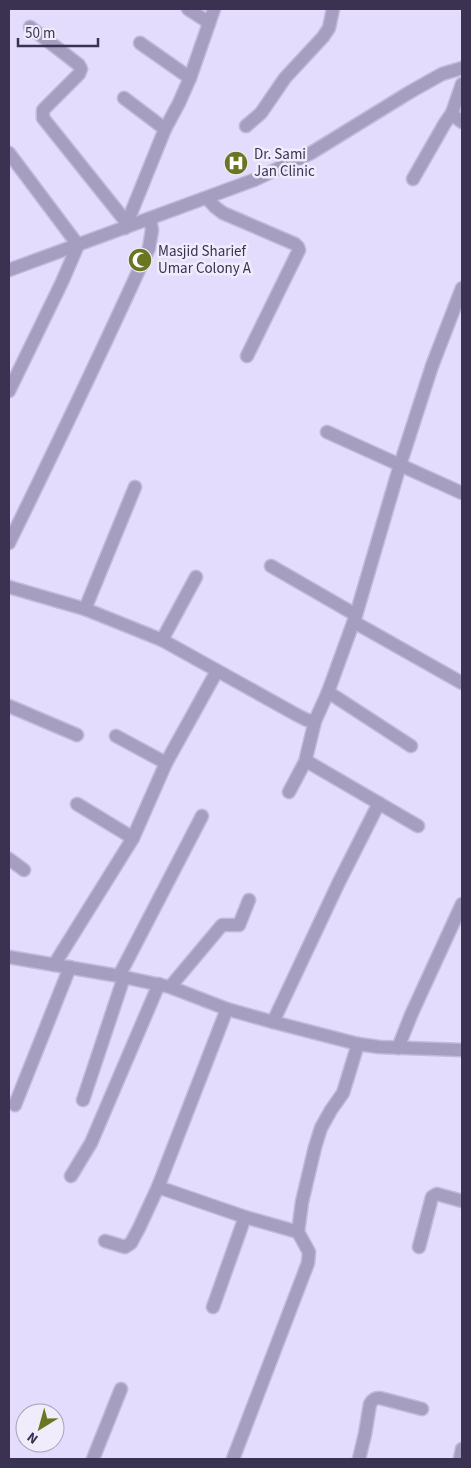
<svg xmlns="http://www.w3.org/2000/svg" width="471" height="1468" font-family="'Source Sans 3',sans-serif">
<rect width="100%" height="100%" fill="#e4dcfc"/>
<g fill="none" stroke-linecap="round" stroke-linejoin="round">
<g stroke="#c2bada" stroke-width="15">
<g id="minor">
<polyline points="188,9 208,22"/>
<polyline points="30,27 79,65 81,69 79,74 43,110 43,118 127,223"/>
<polyline points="140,43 190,78"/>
<polyline points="124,98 165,129"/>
<polyline points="452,113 454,116 462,122"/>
<polyline points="246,126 261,113 285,78 323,37 329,28 333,9"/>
<polyline points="9,153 78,245 62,282 9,391"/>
<polyline points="413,179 445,123 452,113 462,84"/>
<polyline points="207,198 215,207 223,213 295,244 298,247 299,250 247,356"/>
<polyline points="125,228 165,129 179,103 190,78 214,9"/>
<polyline points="327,432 462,493"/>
<path d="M9 543C57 445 104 347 149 248L152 230 150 219"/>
<polyline points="271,566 356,615"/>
<polyline points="9,587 85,609 162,640 297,715 307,720 315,721"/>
<polyline points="85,609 135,487"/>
<polyline points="354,622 462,683"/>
<polyline points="162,640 196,577"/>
<polyline points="328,692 411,746"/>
<polyline points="9,706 77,735"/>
<polyline points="116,736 166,763"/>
<polyline points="289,792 306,760"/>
<polyline points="77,804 133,838"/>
<polyline points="418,826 308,762 306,758 315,721 328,692 356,615 400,465 432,366 462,288"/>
<polyline points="9,859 24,870"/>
<polyline points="9,957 119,976 170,987 227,1009 273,1022 358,1044 379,1047 462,1050"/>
<polyline points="54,965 133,838 166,763 217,671"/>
<polyline points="119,976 202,816"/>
<polyline points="170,987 222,925 239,925 249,900"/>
<polyline points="273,1022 339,882 379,803"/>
<polyline points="398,1048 411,1015 462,904"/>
<polyline points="83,1100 124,977"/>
<polyline points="15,1105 70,967"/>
<polyline points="71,1176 91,1143 159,984"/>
<polyline points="158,1187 245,1217 298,1232"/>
<polyline points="105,1241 125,1247 131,1243 139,1228 158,1187 227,1009"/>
<polyline points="419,1247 432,1197 437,1194 462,1201"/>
<polyline points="213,1307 245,1217"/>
<polyline points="93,1459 121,1389"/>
<polyline points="233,1459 308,1263 309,1252 298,1232 302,1202 315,1147 321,1128 331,1110 343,1093 358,1044"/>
<path d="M359 1459 365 1434 370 1404C373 1399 375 1398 380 1398L422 1409"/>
<polyline points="460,1459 462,1449"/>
</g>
</g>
<g stroke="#c2bada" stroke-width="15">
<polyline id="tertiary" points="9,270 254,180 311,153 410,92 442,74 462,68"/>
</g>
<use href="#minor" stroke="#a69ec0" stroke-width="12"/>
<use href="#tertiary" stroke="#a69ec0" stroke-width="12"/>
</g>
<defs>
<g id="hospital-disc" transform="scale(1.25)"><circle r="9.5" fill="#6a7622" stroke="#f0ecfc"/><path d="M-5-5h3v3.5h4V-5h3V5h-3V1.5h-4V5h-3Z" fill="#fff"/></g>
<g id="mosque-disc" transform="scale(1.25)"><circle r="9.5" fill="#6a7622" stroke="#f0ecfc"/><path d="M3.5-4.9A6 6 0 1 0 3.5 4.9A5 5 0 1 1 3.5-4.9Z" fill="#fff"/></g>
</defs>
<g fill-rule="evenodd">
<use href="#hospital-disc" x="236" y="163"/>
<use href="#mosque-disc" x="140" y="260"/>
</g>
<g text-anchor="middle" stroke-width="5" stroke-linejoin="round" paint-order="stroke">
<g font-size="15" fill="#3b3251" stroke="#f0ecfc" text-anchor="start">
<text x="254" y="159">Dr. Sami<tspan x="254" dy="17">Jan Clinic</tspan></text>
<text x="158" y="256">Masjid Sharief<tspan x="158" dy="17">Umar Colony A</tspan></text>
</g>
</g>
<rect width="471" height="1468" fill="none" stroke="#3b3251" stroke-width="20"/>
<g transform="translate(40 1428) rotate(217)"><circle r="24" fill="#f0ecfc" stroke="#a8a2b8"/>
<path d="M0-4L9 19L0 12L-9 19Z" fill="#6a7622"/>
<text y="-8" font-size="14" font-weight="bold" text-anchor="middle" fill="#3b3251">N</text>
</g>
<path d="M18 38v8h80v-8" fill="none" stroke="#3b3251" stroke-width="2.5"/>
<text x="25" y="38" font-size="15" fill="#3b3251" stroke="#f0ecfc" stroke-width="4" paint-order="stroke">50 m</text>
</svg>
